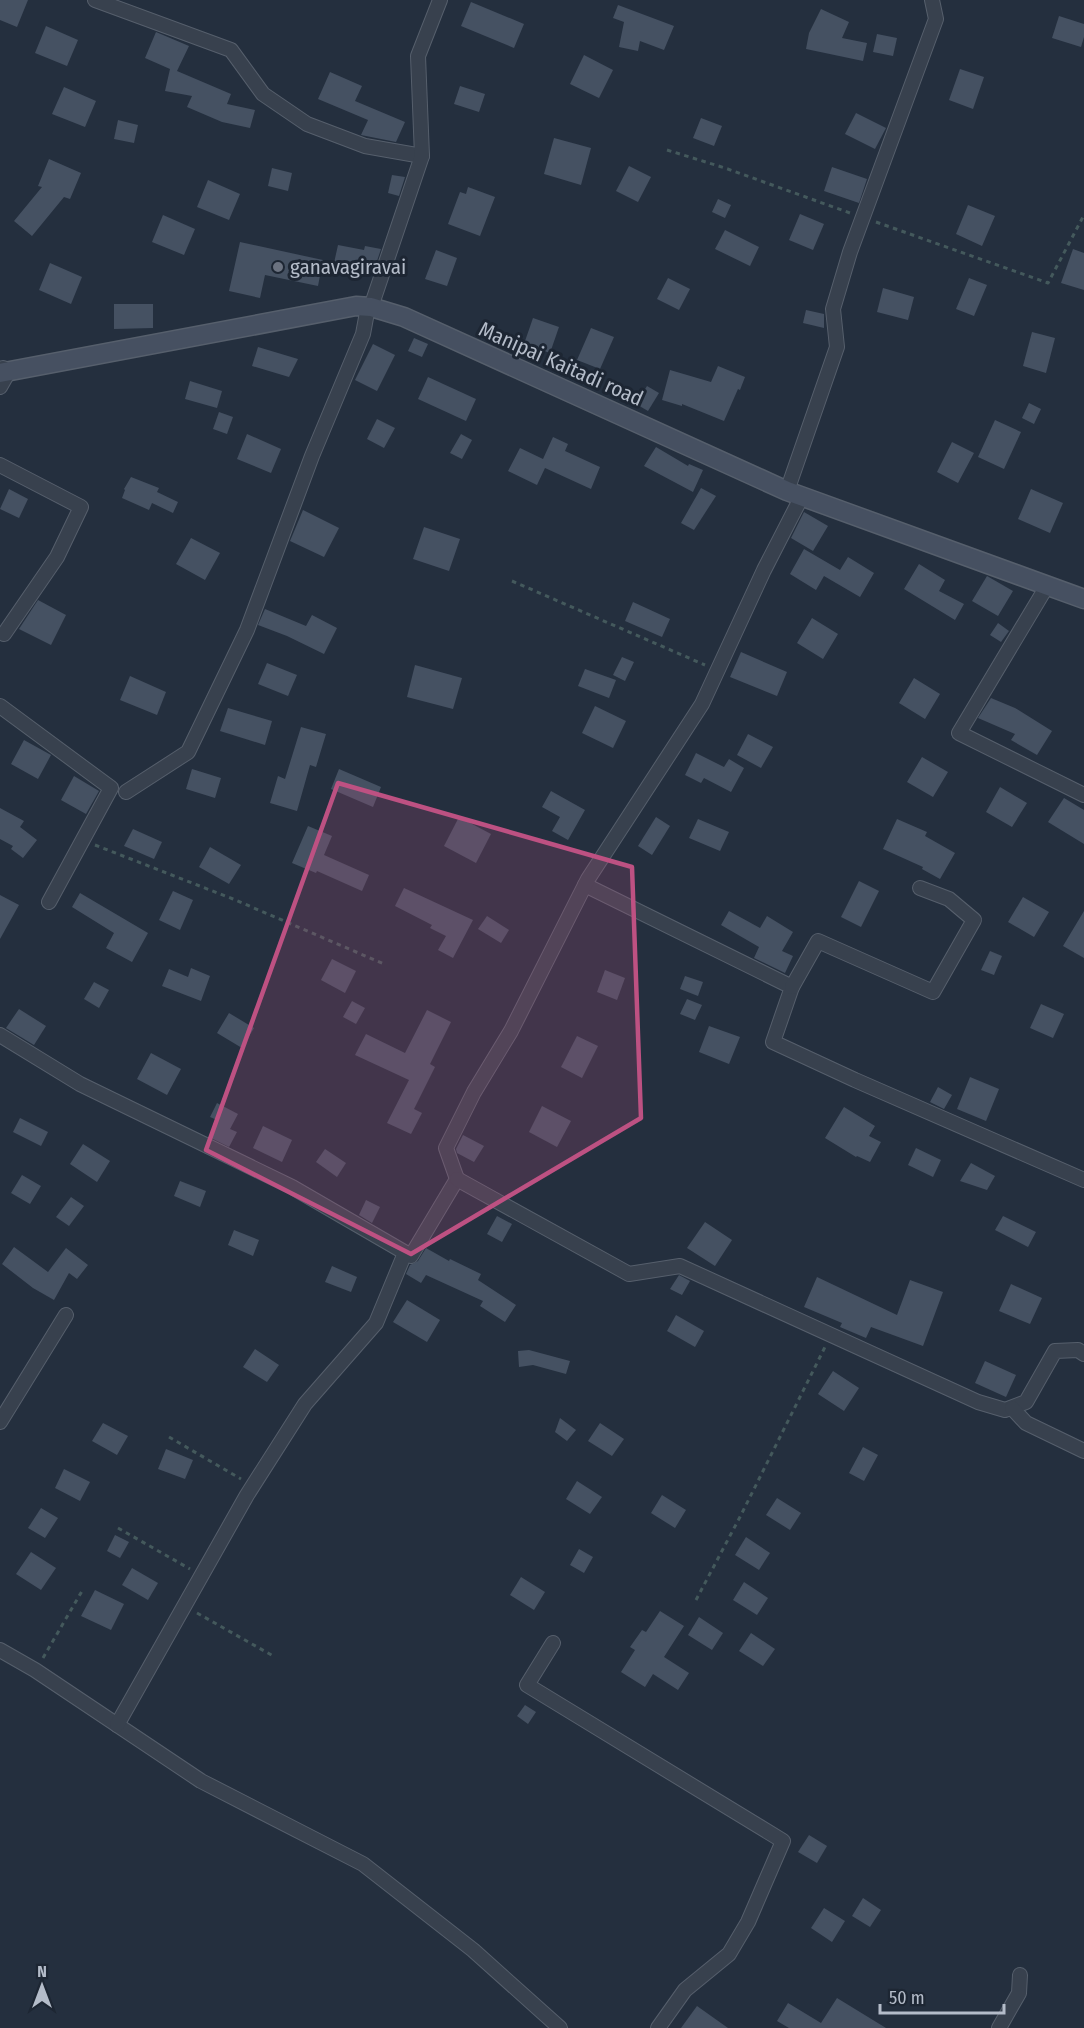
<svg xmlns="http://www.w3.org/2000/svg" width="1084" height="2028" font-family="'Fira Sans Condensed',sans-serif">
<rect width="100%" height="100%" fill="#242f3e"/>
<g fill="#455162">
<polygon points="0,0 28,0 17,27 0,20"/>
<polygon points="471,2 524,24 514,48 461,26"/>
<polygon points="618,5 674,26 664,50 640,41 638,51 619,47 624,22 613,18"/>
<polygon points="821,9 849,22 842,38 867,43 863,61 806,49 809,33"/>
<polygon points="1059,16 1084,24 1084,37 1081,47 1052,38"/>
<polygon points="46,26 78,40 67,66 35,53"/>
<polygon points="156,32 189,46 177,71 231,94 227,104 255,110 250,128 222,122 187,107 192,96 165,91 170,69 145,58"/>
<polygon points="877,34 897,38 893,56 873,52"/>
<polygon points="584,55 613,70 599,98 570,84"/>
<polygon points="960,69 984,77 973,109 949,100"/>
<polygon points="330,72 362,86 355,101 405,122 396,142 361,135 368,120 318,99"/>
<polygon points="460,86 485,94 479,112 454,104"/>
<polygon points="64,87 96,101 85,127 52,114"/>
<polygon points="856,113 886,128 875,149 845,134"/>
<polygon points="701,118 722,126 714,146 693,138"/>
<polygon points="118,120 138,125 134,143 114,139"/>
<polygon points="554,138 591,148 581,185 544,174"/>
<polygon points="49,159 81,173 70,199 64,197 32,236 14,221 42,187 38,186"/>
<polygon points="629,166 651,177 638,202 616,191"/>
<polygon points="832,167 867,179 859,203 824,191"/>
<polygon points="272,168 292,173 288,191 268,186"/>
<polygon points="392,175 405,177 399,196 388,193"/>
<polygon points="208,180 240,194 229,220 197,207"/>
<polygon points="468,187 495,197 480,236 448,224 460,192 466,194"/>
<polygon points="718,199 731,205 725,218 712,212"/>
<polygon points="968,205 995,216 982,246 956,234"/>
<polygon points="800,214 824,224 813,250 789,240"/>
<polygon points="163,215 195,229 184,255 152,242"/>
<polygon points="725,230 759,247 750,266 715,249"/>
<polygon points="240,242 323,260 318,286 265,275 260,298 229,291"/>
<polygon points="338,245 364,250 365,246 381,249 375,267 354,263 353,267 334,263"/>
<polygon points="1073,249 1084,253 1084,290 1061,283"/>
<polygon points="436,250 457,258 447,286 425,279"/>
<polygon points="50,263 82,277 71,304 39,290"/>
<polygon points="668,278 690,289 679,310 657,299"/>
<polygon points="969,278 987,285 974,316 956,309"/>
<polygon points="883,288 914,297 908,320 877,312"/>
<polygon points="114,304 153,304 153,328 114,329"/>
<polygon points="806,310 824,314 824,328 803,323"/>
<polygon points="533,318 559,327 550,353 524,344"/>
<polygon points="591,328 614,337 600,369 577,360"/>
<polygon points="1032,332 1055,338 1046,373 1023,366"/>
<polygon points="414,338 428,344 422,357 408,351"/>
<polygon points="373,344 395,355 377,391 355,380"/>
<polygon points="258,347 298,359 289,377 252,366"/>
<polygon points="718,366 745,377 740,390 738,389 724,421 682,404 682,406 662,400 670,370 711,382"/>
<polygon points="428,377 476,399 466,421 418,399"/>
<polygon points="190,381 222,391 217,408 185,399"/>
<polygon points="647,386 659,393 648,411 636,404"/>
<polygon points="1029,403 1041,409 1034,424 1022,418"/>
<polygon points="219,412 233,417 227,434 213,429"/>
<polygon points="377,419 395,428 384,448 367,439"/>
<polygon points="995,420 1021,432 1004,469 978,457"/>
<polygon points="247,434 281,449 271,473 237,459"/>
<polygon points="461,434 472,440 462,459 450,453"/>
<polygon points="553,437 568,444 565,451 600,467 591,489 545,468 537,485 508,471 520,448 543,459"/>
<polygon points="952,442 974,453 958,483 937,472"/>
<polygon points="656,447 688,466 689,464 703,470 693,492 644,466"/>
<polygon points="131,477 159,488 157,492 178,502 173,513 152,503 149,510 122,498 125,490 124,489"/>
<polygon points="701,488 716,496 694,530 681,523"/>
<polygon points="9,489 28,499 19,518 0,509"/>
<polygon points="1031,489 1063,503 1050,533 1018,519"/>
<polygon points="303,510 339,528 324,557 290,541"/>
<polygon points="804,512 828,526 813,551 791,538"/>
<polygon points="424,527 460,539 449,571 413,559"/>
<polygon points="191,538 220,553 205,580 176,564"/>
<polygon points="804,549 840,570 848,557 874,573 860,597 824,576 816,590 790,574"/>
<polygon points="919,564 945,580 939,591 964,604 955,620 904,589"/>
<polygon points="987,576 1013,591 998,616 972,601"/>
<polygon points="38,600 66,615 51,645 19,629"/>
<polygon points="633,602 670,619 662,637 625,621"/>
<polygon points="265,609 306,626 312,615 337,628 324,654 287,636 258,625"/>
<polygon points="812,618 838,634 823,659 797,643"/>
<polygon points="998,623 1009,631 1001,642 990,635"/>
<polygon points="741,652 787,672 777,696 730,677"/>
<polygon points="622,657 634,662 625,681 613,675"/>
<polygon points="267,663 297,675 288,696 258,684"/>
<polygon points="415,665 462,678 453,709 407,697"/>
<polygon points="585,669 616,680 609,698 578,686"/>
<polygon points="130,676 166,692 157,715 120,700"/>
<polygon points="914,678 940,694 925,719 899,703"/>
<polygon points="991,698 1015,708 1052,731 1037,755 1011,740 1015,734 978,718"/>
<polygon points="595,706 626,721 613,748 582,733"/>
<polygon points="228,708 272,721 265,745 220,731"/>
<polygon points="301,727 326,734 316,767 310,765 297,811 270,803 278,776 285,779"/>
<polygon points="748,734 773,747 761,768 737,755"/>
<polygon points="24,740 51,755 38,779 11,764"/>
<polygon points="696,753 724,767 729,759 744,768 731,792 704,778 701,783 685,775"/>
<polygon points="922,757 948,772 933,797 907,782"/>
<polygon points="192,769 221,778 215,798 186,789"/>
<polygon points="339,769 381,787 373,807 331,789"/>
<polygon points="74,776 99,791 86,814 61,800"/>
<polygon points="1000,787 1027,803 1012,827 986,812"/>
<polygon points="551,791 585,810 568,840 552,831 560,817 542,807"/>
<polygon points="1064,798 1084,810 1084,844 1048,822"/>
<polygon points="0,808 24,821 20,827 37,840 23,858 11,849 13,846 0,839"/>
<polygon points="459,817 491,834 476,863 444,846"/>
<polygon points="656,817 670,826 652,855 638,846"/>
<polygon points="698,819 729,832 720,851 689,838"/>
<polygon points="897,819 927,832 925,836 955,853 940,879 922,869 923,867 883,849"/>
<polygon points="308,826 332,836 324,855 369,875 362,891 317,871 316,873 292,863"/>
<polygon points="133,829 162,842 154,859 124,846"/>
<polygon points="210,847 241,865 229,884 199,867"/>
<polygon points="859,881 879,891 861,927 841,917"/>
<polygon points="404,888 473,920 453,958 438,950 446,936 430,928 432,925 395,906"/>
<polygon points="173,891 193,900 180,930 159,920"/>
<polygon points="80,893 148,933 132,962 106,948 114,933 72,907"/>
<polygon points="0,895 19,905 0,939"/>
<polygon points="1023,897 1049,912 1034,937 1008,922"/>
<polygon points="729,911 760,928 767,916 793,932 782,951 793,956 785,973 754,958 759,947 721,925"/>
<polygon points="1084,911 1084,958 1063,946"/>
<polygon points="487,916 509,930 501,943 478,929"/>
<polygon points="990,951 1002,956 994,975 981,970"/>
<polygon points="332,959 356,971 345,993 321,980"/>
<polygon points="191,968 210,976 201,1001 162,986 169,969 188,977"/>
<polygon points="605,970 625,978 617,1000 597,992"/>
<polygon points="685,976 703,982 698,996 680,989"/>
<polygon points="94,982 109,990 99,1008 84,999"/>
<polygon points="687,999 702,1005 695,1020 680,1014"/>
<polygon points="352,1001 365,1008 356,1024 343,1017"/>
<polygon points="1041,1004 1064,1014 1053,1038 1030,1028"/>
<polygon points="19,1009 46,1026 34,1045 6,1028"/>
<polygon points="427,1010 451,1022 430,1064 435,1067 414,1109 422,1113 411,1134 387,1123 409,1080 355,1055 366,1034 405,1053"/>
<polygon points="229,1013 254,1028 242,1048 217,1033"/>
<polygon points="709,1026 740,1037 729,1064 699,1052"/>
<polygon points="577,1036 598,1046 582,1078 561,1067"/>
<polygon points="151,1053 181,1069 167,1095 137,1079"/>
<polygon points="970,1077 999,1089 986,1121 957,1109"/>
<polygon points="938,1087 952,1095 944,1109 930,1102"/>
<polygon points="217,1103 238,1114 230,1129 237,1132 229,1147 209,1137 217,1120 210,1117"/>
<polygon points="542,1106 571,1121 557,1147 529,1132"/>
<polygon points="844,1107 875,1126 869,1136 881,1142 870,1162 857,1156 856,1157 825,1138"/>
<polygon points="20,1118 48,1132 41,1146 13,1132"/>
<polygon points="263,1126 292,1140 282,1162 253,1148"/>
<polygon points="463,1135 484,1146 474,1162 457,1153 456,1149"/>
<polygon points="83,1144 110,1161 97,1182 70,1164"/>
<polygon points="916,1148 941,1160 933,1177 908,1165"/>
<polygon points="325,1149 346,1163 337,1177 316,1162"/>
<polygon points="971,1163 995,1176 987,1190 960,1181"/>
<polygon points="22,1175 41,1186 30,1204 11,1193"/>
<polygon points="180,1181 206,1191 200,1207 174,1196"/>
<polygon points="71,1197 84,1206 69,1226 56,1217"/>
<polygon points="366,1200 380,1207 372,1223 359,1215"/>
<polygon points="497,1216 512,1224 502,1242 487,1234"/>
<polygon points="1003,1216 1036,1232 1028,1247 995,1230"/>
<polygon points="705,1222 732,1240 715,1266 687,1248"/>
<polygon points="234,1230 259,1240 253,1256 228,1245"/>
<polygon points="14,1247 48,1272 66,1248 88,1265 77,1279 69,1273 54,1300 33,1288 2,1264"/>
<polygon points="426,1248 449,1261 450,1259 481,1274 478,1280 516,1305 505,1322 480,1306 483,1301 426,1275 421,1283 406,1274 410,1265 418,1261"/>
<polygon points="332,1266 357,1277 351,1292 325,1282"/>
<polygon points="679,1275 690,1281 682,1295 670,1289"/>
<polygon points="817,1277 897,1315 910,1280 943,1292 923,1346 871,1327 866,1338 840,1327 842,1323 804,1307"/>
<polygon points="1011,1284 1042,1298 1030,1324 999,1311"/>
<polygon points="407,1300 440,1320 427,1342 393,1322"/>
<polygon points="676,1315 704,1331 695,1347 667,1331"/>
<polygon points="255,1349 279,1365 267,1382 243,1367"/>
<polygon points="529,1350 570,1361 566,1374 533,1365 519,1367 518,1351"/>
<polygon points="985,1361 1016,1375 1006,1397 975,1383"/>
<polygon points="833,1371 859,1388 844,1411 818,1394"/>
<polygon points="560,1418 576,1430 567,1441 555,1432"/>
<polygon points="103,1423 128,1436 117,1455 92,1441"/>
<polygon points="600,1423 624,1439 612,1456 588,1441"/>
<polygon points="863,1447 878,1455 864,1481 849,1473"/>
<polygon points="166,1449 193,1460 185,1479 158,1469"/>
<polygon points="64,1469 90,1482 80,1501 55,1488"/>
<polygon points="577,1481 602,1497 590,1514 566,1499"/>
<polygon points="662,1495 686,1510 675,1528 651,1513"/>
<polygon points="777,1498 801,1513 790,1530 766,1515"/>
<polygon points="41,1508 58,1518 45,1538 28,1528"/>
<polygon points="115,1535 129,1542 120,1558 107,1551"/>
<polygon points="746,1537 770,1553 759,1570 735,1555"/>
<polygon points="579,1549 593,1557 584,1573 570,1565"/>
<polygon points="31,1552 56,1568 41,1590 16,1574"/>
<polygon points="132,1568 158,1583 148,1600 122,1585"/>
<polygon points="521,1577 545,1592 534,1610 510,1595"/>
<polygon points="744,1582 768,1598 757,1615 733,1600"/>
<polygon points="95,1590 124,1604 111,1630 81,1616"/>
<polygon points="660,1611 684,1626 664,1657 689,1673 678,1690 653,1674 645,1687 621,1672 635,1650 630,1647 642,1630 646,1632"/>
<polygon points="699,1617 723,1633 712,1650 688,1635"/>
<polygon points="751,1633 775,1649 763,1666 739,1651"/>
<polygon points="525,1705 536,1712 528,1724 517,1716"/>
<polygon points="809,1835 827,1846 817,1863 798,1852"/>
<polygon points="863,1898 881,1910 870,1927 852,1916"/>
<polygon points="824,1908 845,1921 832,1942 811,1928"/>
<polygon points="837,1998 886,2028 789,2028 777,2021 788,2003 821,2023"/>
<polygon points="697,2006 728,2028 681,2028"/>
</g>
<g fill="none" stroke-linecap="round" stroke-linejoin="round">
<g stroke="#565f6c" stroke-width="16">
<g id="street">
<polyline points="95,0 231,50 263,94 307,124 365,146 422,156"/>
<polyline points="371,307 422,156 418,56 440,0"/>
<polyline points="0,387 9,371 3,368"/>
<polyline points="0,465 81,507 57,557 4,634"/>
<polyline points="787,491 837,347 833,309 850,252 936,19 932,0"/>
<polyline points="1047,586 959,733 1084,795"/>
<polyline points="0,706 111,788 49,902"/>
<polyline points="126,792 188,752 247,630 312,456 363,334 368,307"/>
<polyline points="585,885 792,987 773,1042 855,1080 1084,1180"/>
<polyline points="792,987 818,941 933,992 974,920 949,899 920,888"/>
<polyline points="0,1035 80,1084 292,1187 411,1256 457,1179 446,1148 474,1092 511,1031 588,879 702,704 764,570 802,496"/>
<polyline points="457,1179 629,1274 680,1266 978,1402 1005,1410 1026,1402 1055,1351 1078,1350 1084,1354"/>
<polyline points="1012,1408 1026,1423 1084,1451"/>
<polyline points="0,1422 66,1315"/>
<polyline points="553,1643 527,1685 783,1841 748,1922 729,1954 685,1990 658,2028"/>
<polyline points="0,1650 35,1670 201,1781 363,1864 473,1950 560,2028"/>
<polyline points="117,1725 247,1495 305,1404 376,1323 405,1253"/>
<polyline points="999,2028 1019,1993 1020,1975"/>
</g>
</g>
<g stroke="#565f6c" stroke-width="21">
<polyline id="secondary" points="0,373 356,306 371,307 404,317 787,491 1084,599"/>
</g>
<g stroke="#44595c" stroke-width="3" stroke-dasharray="4.5 4.5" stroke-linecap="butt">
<polyline points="667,150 725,168 850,213"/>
<polyline points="876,222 1048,283 1084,215"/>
<polyline points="512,581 705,665"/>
<polyline points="95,845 233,899 384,964"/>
<polyline points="169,1437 241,1479"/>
<polyline points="118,1528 190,1569"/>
<polyline points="696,1600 741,1515 825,1347"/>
<polyline points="197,1613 275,1657"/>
<polyline points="43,1658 82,1591"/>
</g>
<use href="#street" stroke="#38414e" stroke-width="14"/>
<use href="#secondary" stroke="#465061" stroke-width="18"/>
</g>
<path fill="#bd5182" fill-opacity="0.2" stroke="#bd5182" stroke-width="4.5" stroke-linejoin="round" d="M338 783 632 867 641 1118 411 1254 206 1150Z"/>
<circle fill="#6b7280" stroke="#1d2633" stroke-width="2" cx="278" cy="267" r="6"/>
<g text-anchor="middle" stroke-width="6" stroke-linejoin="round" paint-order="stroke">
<g font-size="21" fill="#b4bcc9" stroke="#1d2633" text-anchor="start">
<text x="290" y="274">ganavagiravai</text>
</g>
<g font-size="21" fill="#b4bcc9" stroke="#1d2633">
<text transform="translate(561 364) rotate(24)" y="7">Manipai Kaitadi road</text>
</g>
</g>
<g transform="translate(42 1986)" stroke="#1d2633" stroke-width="4.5" paint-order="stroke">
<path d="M0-4.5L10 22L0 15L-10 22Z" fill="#b4bcc9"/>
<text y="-9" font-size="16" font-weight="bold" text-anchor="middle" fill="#b4bcc9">N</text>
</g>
<path d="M880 2004v9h124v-9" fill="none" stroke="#b4bcc9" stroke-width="3"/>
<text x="889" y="2004" font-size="18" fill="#b4bcc9" stroke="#1d2633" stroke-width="4.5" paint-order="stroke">50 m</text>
</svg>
